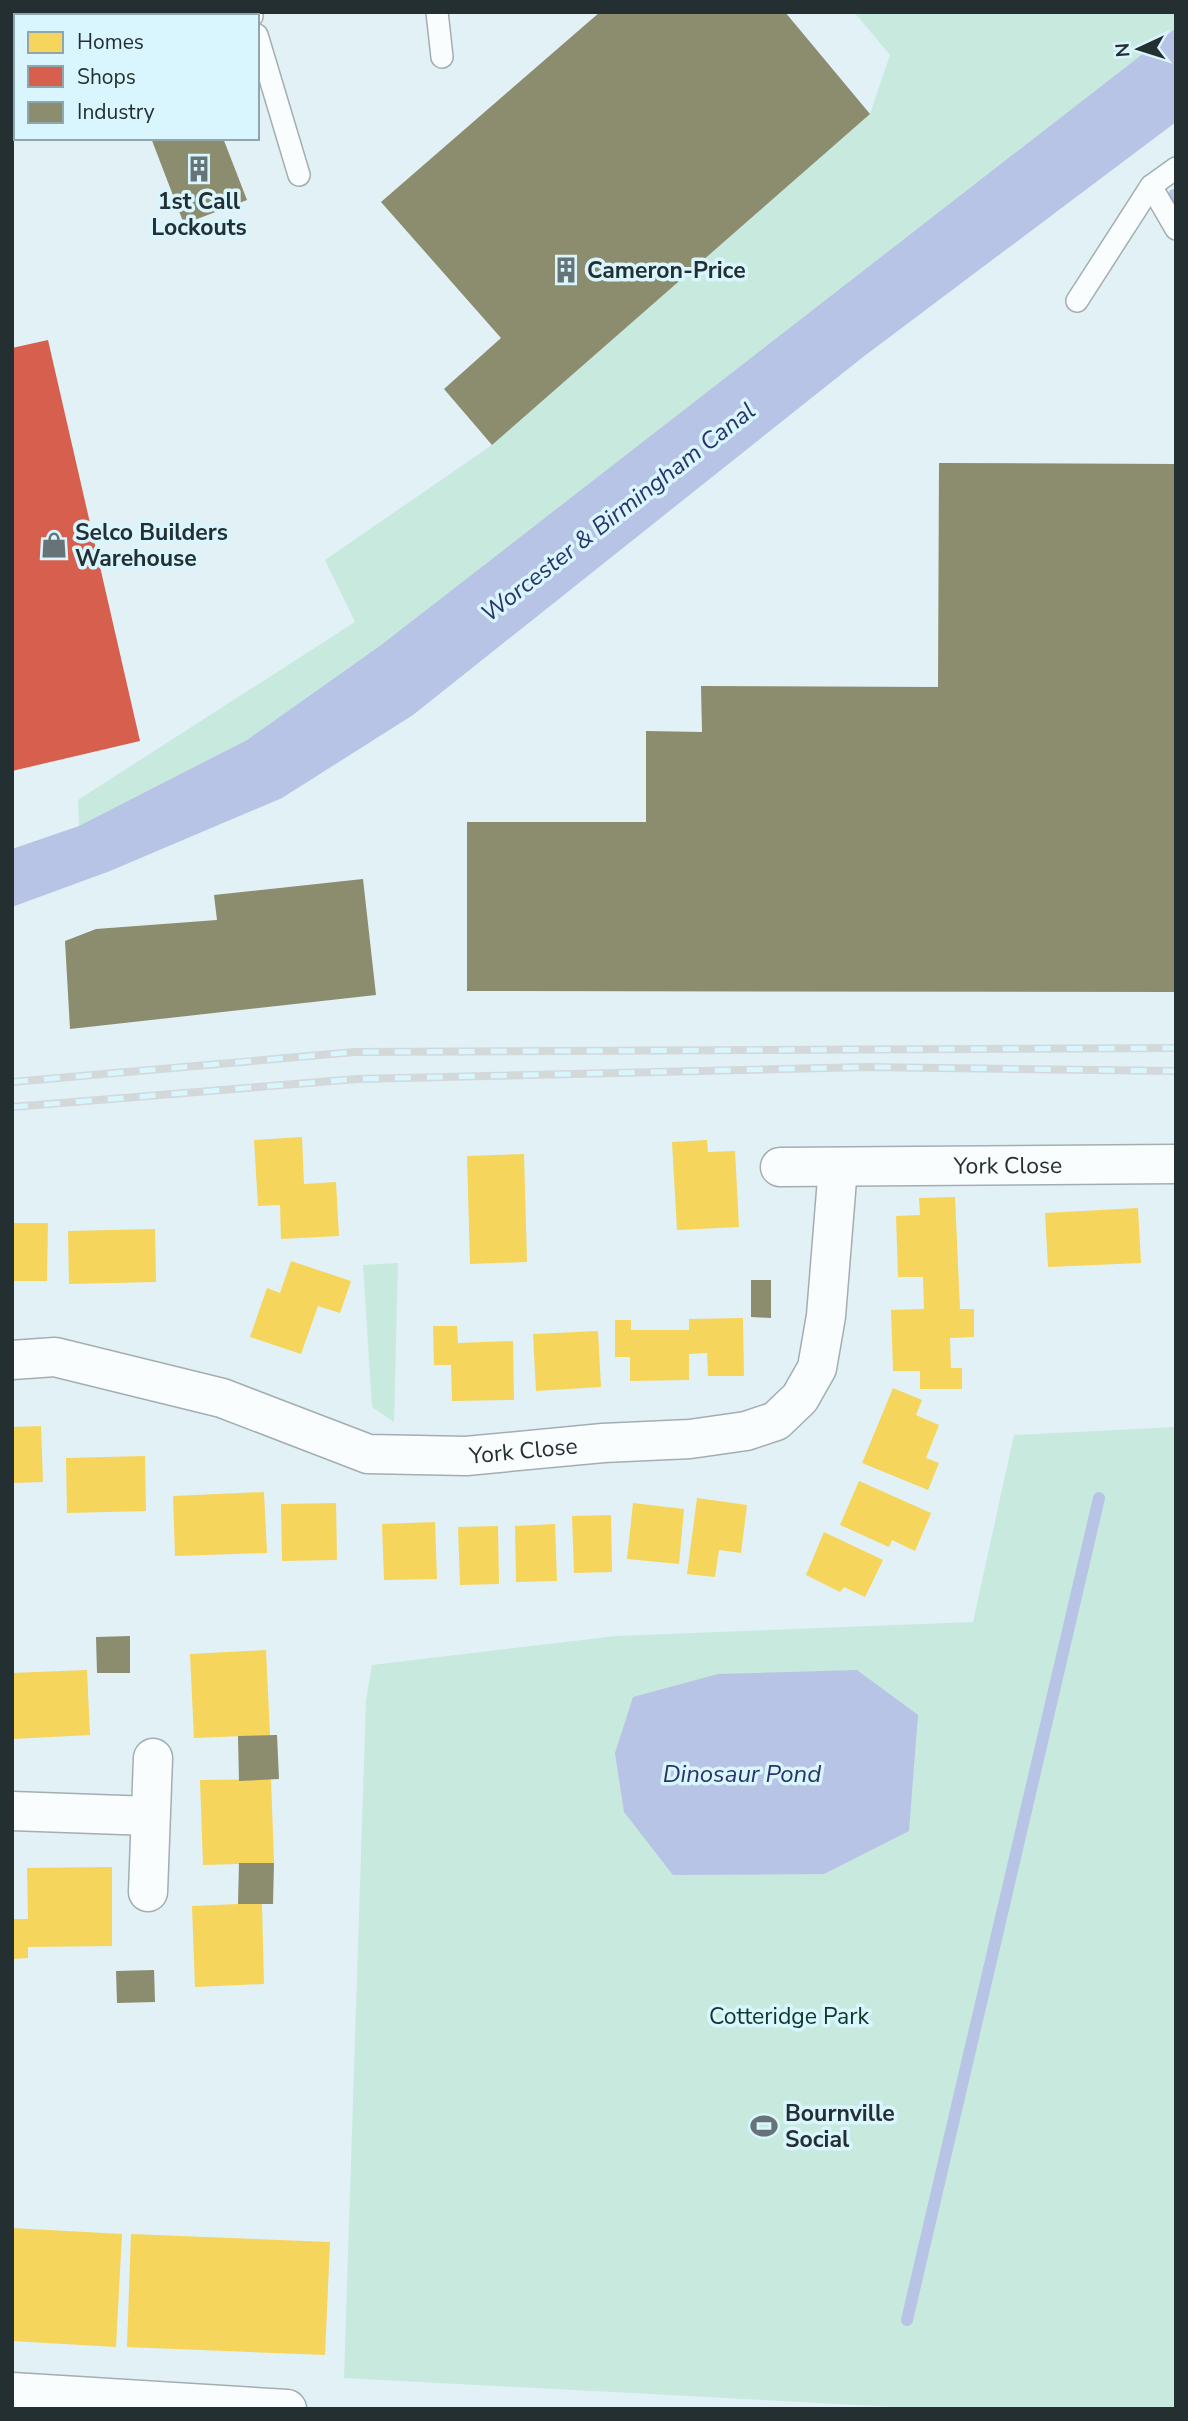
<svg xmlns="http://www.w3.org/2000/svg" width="1188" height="2421" font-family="'Nunito Sans',sans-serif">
<rect width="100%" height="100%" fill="#e1f1f6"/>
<g fill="#c8e9de">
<polygon points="854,12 1176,12 1176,28 381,645 247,740 79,827 78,800 355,622 325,560 492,445 870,114 890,55"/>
<polygon points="398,1263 394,1422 372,1407 363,1265"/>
<polygon points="1176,1427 1176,2409 934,2409 344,2378 366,1700 372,1665 616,1636 973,1622 1014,1435"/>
</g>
<g fill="#b7c4e6">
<polygon points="1176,28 1176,122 863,357 413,715 282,798 110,871 12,907 12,849 79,826 247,740 381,645"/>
<polygon points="857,1670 918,1715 909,1831 824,1874 673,1875 624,1812 615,1753 633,1697 718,1674"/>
</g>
<g fill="#f6d55c">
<polygon points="302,1137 304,1184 336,1182 339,1236 281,1239 280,1205 258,1206 254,1140"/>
<polygon points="707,1140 708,1152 735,1151 739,1227 677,1230 672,1142"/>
<polygon points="524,1154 527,1262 470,1264 467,1156"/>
<polygon points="955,1197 960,1309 974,1309 974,1337 950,1338 951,1368 962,1368 962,1389 920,1389 920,1371 893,1371 891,1310 924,1309 923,1277 898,1277 896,1216 920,1215 919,1198"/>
<polygon points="1138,1208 1141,1263 1048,1267 1045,1213"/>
<polygon points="12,1223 48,1223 47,1281 12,1281"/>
<polygon points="155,1229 156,1282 69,1284 68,1231"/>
<polygon points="291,1261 351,1281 340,1313 318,1306 301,1354 250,1337 267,1288 280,1293"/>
<polygon points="743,1318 744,1376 708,1376 707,1353 689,1354 689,1380 630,1381 630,1357 615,1357 615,1320 631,1320 631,1330 689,1330 689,1319"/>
<polygon points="433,1326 457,1326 458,1343 513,1341 514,1400 452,1401 451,1365 434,1365"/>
<polygon points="598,1331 601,1387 536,1391 533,1334"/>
<polygon points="893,1388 922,1400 916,1415 939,1425 926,1458 939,1463 928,1490 862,1463"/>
<polygon points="41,1426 43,1482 12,1483 12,1427"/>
<polygon points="145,1456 146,1511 67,1513 66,1458"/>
<polygon points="859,1481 931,1513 915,1551 892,1540 889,1547 840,1525"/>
<polygon points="264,1492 267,1553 175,1556 173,1496"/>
<polygon points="697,1498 747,1505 741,1553 719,1550 715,1577 687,1574"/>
<polygon points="336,1503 337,1560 282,1561 281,1504"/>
<polygon points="633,1503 684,1509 679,1564 627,1559"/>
<polygon points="611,1515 612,1572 574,1573 572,1516"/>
<polygon points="435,1522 437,1579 384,1580 382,1524"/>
<polygon points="555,1524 557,1581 516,1582 515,1526"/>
<polygon points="498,1526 499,1584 460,1585 458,1527"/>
<polygon points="824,1532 883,1560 865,1597 844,1587 840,1592 806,1575"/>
<polygon points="266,1650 270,1735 194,1738 190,1654"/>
<polygon points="87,1670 90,1735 12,1739 12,1673"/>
<polygon points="271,1779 274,1863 203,1865 200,1780"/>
<polygon points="112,1867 112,1946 28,1947 28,1958 12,1959 12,1919 28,1919 27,1868"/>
<polygon points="238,1904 262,1904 264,1984 195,1987 192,1906"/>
<polygon points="12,2228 122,2234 116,2347 12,2341"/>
<polygon points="131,2234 330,2242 325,2355 127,2347"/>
</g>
<polygon fill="#d6604d" points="48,340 140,741 12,771 12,348"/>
<g fill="#8c8c6e">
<polygon points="600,12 785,12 870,114 492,445 444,389 501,338 381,202"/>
<polygon points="151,138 223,138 247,200 184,224"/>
<polygon points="939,463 1176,464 1176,992 467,991 467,822 646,822 646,731 702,732 701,686 938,687"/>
<polygon points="363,879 376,995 70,1029 65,941 96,929 217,920 214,895"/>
<polygon points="751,1280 771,1280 771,1318 751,1317"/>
<polygon points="130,1636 130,1673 97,1673 96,1637"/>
<polygon points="277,1735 279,1779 239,1781 238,1736"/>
<polygon points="239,1863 274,1863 273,1904 238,1904"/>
<polygon points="154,1970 155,2002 117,2003 116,1971"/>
</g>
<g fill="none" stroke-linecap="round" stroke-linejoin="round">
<g stroke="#b7c4e6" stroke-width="12">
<polyline points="1174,195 1176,198"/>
<polyline points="907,2320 1099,1498"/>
</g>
<g stroke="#a3aeb2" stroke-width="24">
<g id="service">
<polyline points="251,12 252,16"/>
<polyline points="437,12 442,57"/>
<polyline points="257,35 299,175"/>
<polyline points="1176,168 1151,186 1176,229"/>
<polyline points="1077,301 1151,186"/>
</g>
</g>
<g stroke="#a3aeb2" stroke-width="41">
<g id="minor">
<path id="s1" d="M780 1167 1176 1164"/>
<path id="s2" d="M12 1360 55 1357 222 1398 368 1454 466 1456 603 1443 690 1439 746 1431 776 1421 800 1398 817 1368 826 1316 838 1167"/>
<polyline points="12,1811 150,1816"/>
<polyline points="148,1892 153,1758"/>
</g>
</g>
<g stroke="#a3aeb2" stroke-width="41">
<polyline id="tertiary" points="12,2392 287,2409"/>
</g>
<use href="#service" stroke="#fafdfe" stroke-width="21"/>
<use href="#minor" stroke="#fafdfe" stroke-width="38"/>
<use href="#tertiary" stroke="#fafdfe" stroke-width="38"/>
<g stroke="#d3d8da" stroke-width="8">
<g id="rail">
<polyline points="12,1082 355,1052 1176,1048"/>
<polyline points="12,1107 357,1079 866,1067 1176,1071"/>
</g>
</g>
<use href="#rail" stroke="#d9f5fe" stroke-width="5" stroke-dasharray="16" stroke-linecap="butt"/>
</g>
<defs>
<g id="building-bare" transform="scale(2.1)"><path d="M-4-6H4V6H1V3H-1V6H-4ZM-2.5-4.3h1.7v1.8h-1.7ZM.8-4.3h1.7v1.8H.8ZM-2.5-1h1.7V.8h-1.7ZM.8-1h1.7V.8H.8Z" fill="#667377" stroke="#d9f5fe" stroke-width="2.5" paint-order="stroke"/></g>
<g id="shop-bare" transform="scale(2.1)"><path d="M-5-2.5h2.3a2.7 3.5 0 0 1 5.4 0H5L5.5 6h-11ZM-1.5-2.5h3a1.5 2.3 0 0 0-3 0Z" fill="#667377" stroke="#d9f5fe" stroke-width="2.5" paint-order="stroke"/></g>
<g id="stadium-bare" transform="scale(2.1)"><path d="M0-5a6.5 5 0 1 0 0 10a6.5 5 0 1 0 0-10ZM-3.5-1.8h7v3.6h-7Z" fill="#667377" stroke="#d9f5fe" stroke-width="2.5" paint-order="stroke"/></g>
</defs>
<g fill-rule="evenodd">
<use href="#building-bare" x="199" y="169"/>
<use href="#building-bare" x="566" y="270"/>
<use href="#shop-bare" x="54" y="545"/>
<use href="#stadium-bare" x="764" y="2126"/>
</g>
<g text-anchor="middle" stroke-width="7" stroke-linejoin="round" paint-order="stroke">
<g font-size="23" font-weight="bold" fill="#242f32" stroke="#d9f5fe" text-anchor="start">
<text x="199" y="209" text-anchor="middle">1st Call<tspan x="199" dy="26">Lockouts</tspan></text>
<text x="587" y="278">Cameron-Price</text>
<text x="75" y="540">Selco Builders<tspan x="75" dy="26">Warehouse</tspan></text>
<text x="785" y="2121">Bournville<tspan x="785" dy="26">Social</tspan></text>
</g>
<g font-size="23" fill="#242f32" stroke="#d9f5fe">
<text dy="8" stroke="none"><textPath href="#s1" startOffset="228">York Close</textPath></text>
<text dy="8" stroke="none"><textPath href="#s2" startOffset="527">York Close</textPath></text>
</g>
<g font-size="23" fill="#0b3927" stroke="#d9f5fe">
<text x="789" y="2024">Cotteridge Park</text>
</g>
<g font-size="24" font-style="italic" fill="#2b336c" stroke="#d9f5fe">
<text transform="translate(618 512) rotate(-38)" y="8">Worcester &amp; Birmingham Canal</text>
<text x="742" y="1782">Dinosaur Pond</text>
</g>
</g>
<rect width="1188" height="2421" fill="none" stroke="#242f32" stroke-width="28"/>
<rect x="14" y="14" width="245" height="126" fill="#d9f5fe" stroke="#91a6ac" stroke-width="2"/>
<rect x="28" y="32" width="35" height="21" fill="#f6d55c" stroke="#91a6ac" stroke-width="2"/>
<text x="77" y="49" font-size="21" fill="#242f32">Homes</text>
<rect x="28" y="66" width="35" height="21" fill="#d6604d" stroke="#91a6ac" stroke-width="2"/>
<text x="77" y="84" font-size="21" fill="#242f32">Shops</text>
<rect x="28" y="102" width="35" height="21" fill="#8c8c6e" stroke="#91a6ac" stroke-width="2"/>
<text x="77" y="119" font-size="21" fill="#242f32">Industry</text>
<g transform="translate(1139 49) rotate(266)" stroke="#d9f5fe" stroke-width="5" paint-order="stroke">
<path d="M0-5L12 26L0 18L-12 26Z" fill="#242f32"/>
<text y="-10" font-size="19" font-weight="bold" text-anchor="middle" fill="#242f32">N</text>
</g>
</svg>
